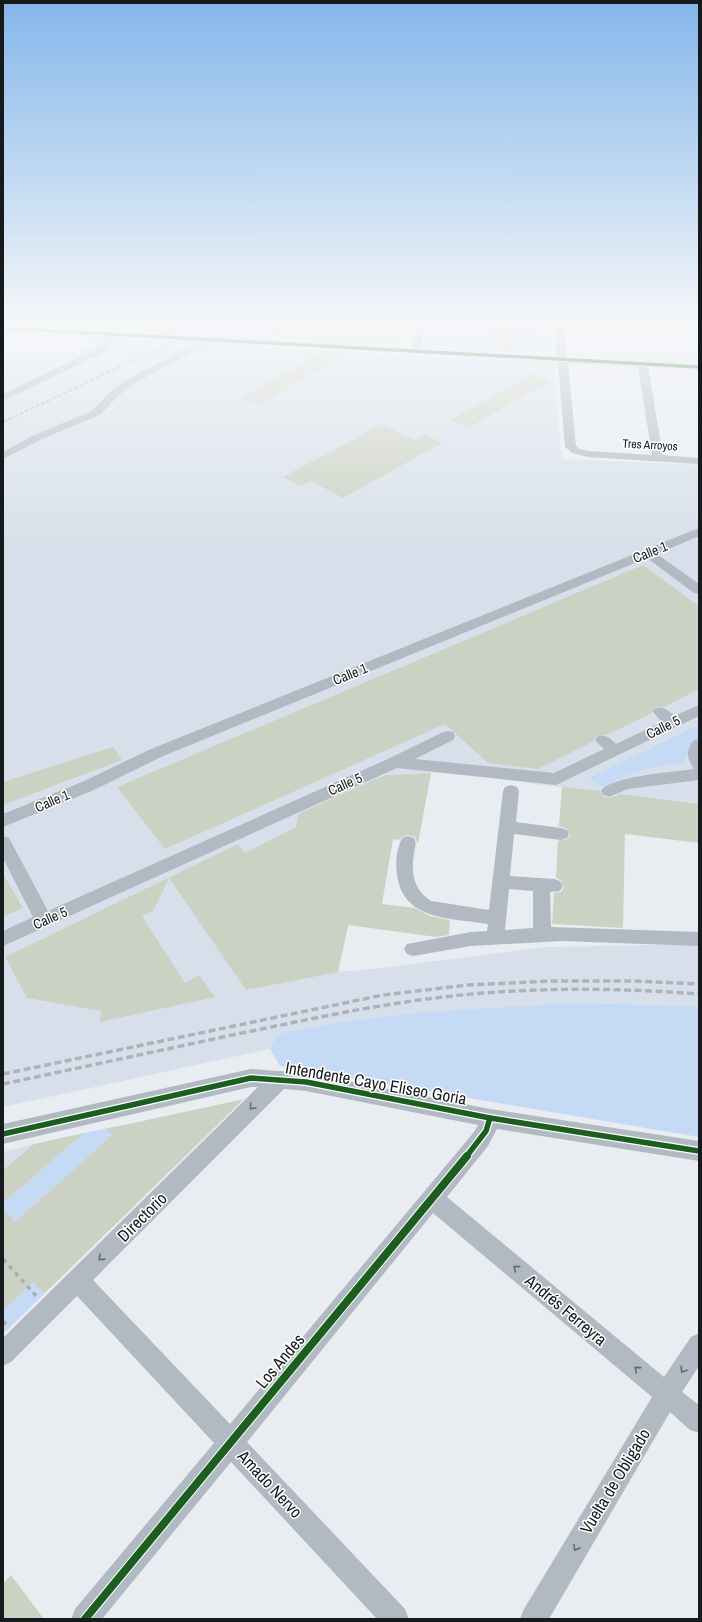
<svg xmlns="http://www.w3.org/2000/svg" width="702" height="1622" font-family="'Archivo Narrow',sans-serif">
<rect width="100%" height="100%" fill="#e9edf2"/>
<g fill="#d7e0ea">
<polygon points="9,321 176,321 154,331 11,323"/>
<polygon points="198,321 275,321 249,347 553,364 562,459 699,465 699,806 447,772 381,775 338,972 373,969 546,947 699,944 699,1006 574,1003 277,1034 270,1049 3,1107 3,355 73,352 85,349 95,336 158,341"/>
<polygon points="430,321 548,321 550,351 548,352 430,346 427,344"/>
<polygon points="34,1144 3,1170 3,1152"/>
</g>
<g fill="#c5daf4">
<path d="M699 725V739L682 763C655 765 627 773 604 787L593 782 590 777Z"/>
<polygon points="574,1003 699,1006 699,1137 280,1066 270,1049 277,1034 344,1022 415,1013"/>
<polygon points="123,1125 15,1222 3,1209 3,1203 84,1133"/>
<polygon points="3,1250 44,1294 3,1334 3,1304 6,1307 22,1292 3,1270"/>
</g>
<g fill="#ccd2c3">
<polygon points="293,321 408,321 401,344 277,338"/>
<polygon points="492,334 513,334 512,351 491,349"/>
<polygon points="324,351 341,357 259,405 242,398"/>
<polygon points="533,374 550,381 468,428 450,420"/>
<polygon points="382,424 415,440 425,434 442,443 343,498 311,481 301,486 283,477"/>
<polygon points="643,565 699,606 699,689 664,707 655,707 652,713 607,735 598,735 594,739 594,741 538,769 488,763 445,724 165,849 117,787"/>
<polygon points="113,747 122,760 3,805 3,782"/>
<polygon points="431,773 418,844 415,837 408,835 402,837 399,840 393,839 382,904 415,908 430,916 450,920 449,935 436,937 348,925 338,972 246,990 169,878 153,911 142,916 185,983 199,975 215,997 100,1022 101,1011 27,998 5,957 238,844 245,853 296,827 298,814 385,775"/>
<polygon points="562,787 600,791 603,796 609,798 620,794 699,804 699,843 625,834 623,928 552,924 554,893 561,892 564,887 561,880 556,878 558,841 567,839 570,835 567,829 559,826"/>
<polygon points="3,874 23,908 3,917"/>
<polygon points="244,1099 44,1294 33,1282 3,1310 3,1209 15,1222 112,1135 106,1129"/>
<polygon points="84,1133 3,1203 3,1170 34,1144"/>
<polygon points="11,1575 44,1619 3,1619 3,1584"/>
</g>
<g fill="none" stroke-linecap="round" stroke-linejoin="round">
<g stroke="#a8aeb5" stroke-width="3.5" stroke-dasharray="4.5 4.5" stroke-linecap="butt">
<polyline points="3,1259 37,1297"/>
<polyline points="3,1321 8,1326"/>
</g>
<g fill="#b1b9c2" fill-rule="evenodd">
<path d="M181 321H194L168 334 261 340 280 321H290L271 340 412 348 416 321H426L421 349 557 356 554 321H564L567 357 699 364V370L648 367 663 455 699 458V464L588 457 572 453 565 447 558 362 210 342 134 384 119 395 100 415 42 439 3 459V452L34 435 92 411 111 391 126 380 197 342 115 337 104 351 98 355 3 401V394L92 351 98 347 105 337 3 331V325L155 334ZM568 363 638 367 652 455 588 451 580 449 576 446Z"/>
<polygon points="525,321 535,321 536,331 534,333 486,332 481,329 486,326 526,328"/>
<polygon points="699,528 699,536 657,554 699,584 699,594 694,593 647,558 161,757 94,790 3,827 3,814 82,782 151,749"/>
<path d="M699 705V716L556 785 397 768 3 946V931L33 917 3 858V836L9 838 48 911 390 758 443 732 448 731 453 732 455 736 453 740 415 759 554 773 604 749 595 740 598 736C606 734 610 738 616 744L662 722 653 712 655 708C664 706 668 710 674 716Z"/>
<path d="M699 739V780L628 789 609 797 603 795 601 791C610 776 676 772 694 769 687 759 685 750 694 740Z"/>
<path d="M511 785 517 787 519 791 516 822 561 828 567 830 569 834 567 838 561 840 514 834 510 876 554 879 560 881 563 886 560 891 550 892 551 927 699 932V946L562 941 471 946 413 956 407 954 404 949 407 944 471 932 487 931 488 924C452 918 402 921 397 874 395 862 397 848 402 838L408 836 414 838C417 843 415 847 414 853 411 872 413 890 431 901L489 910 503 791 505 787ZM509 889 533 891V928L505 930Z"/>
<path d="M251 1069 306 1073 490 1109 699 1141V1161L497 1129 488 1146 447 1197 664 1377 691 1337 699 1333V1366L682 1392 699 1405V1433L690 1430 670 1412 549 1619H520L524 1609 652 1397 433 1213 247 1442 405 1609 409 1619H377L231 1462 102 1619H71L75 1609 214 1443 77 1296 11 1362 3 1366V1338L258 1087H251L3 1144V1124ZM284 1089 306 1091 478 1125 474 1132 230 1424 93 1280Z"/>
</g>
<polyline stroke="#aeb3bb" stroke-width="2" stroke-dasharray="4 2" stroke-linecap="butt" points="3,422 217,321"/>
<g stroke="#aeb3bb" stroke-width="3.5" stroke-dasharray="7 3.5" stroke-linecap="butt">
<polyline points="3,1074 383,995 468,985 551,981 635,981 699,984"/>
<path d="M3 1084C83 1067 162 1050 242 1033 315 1018 388 1002 462 995 541 987 620 988 699 994"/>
</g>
<g stroke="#fff" stroke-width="5">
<polyline id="cycleway-far2" points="3,328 699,367"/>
</g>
<g stroke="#fff" stroke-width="8">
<g id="cycleway-far1">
<polyline points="3,1134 251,1078 306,1082 490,1118 699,1151"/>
<polyline points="466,1157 486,1131 490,1118"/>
</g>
</g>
<g stroke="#fff" stroke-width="10">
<polyline id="cycleway" points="85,1619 467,1156"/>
</g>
<use href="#cycleway-far2" stroke="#1b5e20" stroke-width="3.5"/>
<use href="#cycleway-far1" stroke="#1b5e20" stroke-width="5.5"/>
<use href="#cycleway" stroke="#1b5e20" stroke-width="8"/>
</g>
<defs><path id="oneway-chevron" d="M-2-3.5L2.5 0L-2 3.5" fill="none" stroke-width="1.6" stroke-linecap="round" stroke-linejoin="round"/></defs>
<g stroke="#646a70">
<use href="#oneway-chevron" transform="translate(252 1107) rotate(135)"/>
<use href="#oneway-chevron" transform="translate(101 1258) rotate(136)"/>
<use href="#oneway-chevron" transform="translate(516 1268) rotate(-140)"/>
<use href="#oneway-chevron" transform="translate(637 1369) rotate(-140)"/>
<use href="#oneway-chevron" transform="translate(683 1370) rotate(123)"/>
<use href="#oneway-chevron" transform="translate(576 1548) rotate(121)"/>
</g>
<linearGradient id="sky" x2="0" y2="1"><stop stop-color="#84b6ea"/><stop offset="0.59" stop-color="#f5f7f9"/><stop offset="1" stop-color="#f5f7f9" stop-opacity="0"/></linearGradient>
<rect width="702" height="548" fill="url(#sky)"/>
<g text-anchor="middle" stroke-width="3" stroke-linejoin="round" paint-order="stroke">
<g font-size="12" fill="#171a1d" stroke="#fff">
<text transform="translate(650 445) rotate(3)" y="4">Tres Arroyos</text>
</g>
<g font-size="14" fill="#171a1d" stroke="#fff">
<text transform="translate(650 552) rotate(-22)" y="5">Calle 1</text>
<text transform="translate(350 674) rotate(-22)" y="5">Calle 1</text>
<text transform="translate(663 727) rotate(-26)" y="5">Calle 5</text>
<text transform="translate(345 784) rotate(-24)" y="5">Calle 5</text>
<text transform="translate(52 801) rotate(-23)" y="5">Calle 1</text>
<text transform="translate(50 918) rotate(-24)" y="5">Calle 5</text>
</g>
<g font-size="17" fill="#171a1d" stroke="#fff">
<text transform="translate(376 1083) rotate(10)" y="6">Intendente Cayo Eliseo Goria</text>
<text transform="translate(142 1217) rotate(-45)" y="6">Directorio</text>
<text transform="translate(566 1310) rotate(40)" y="6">Andrés Ferreyra</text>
<text transform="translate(280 1361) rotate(-50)" y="6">Los Andes</text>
<text transform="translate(615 1481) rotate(-59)" y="6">Vuelta de Obligado</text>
<text transform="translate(270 1484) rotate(47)" y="6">Amado Nervo</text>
</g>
</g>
<rect width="702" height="1622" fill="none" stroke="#171a1d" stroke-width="8"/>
</svg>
